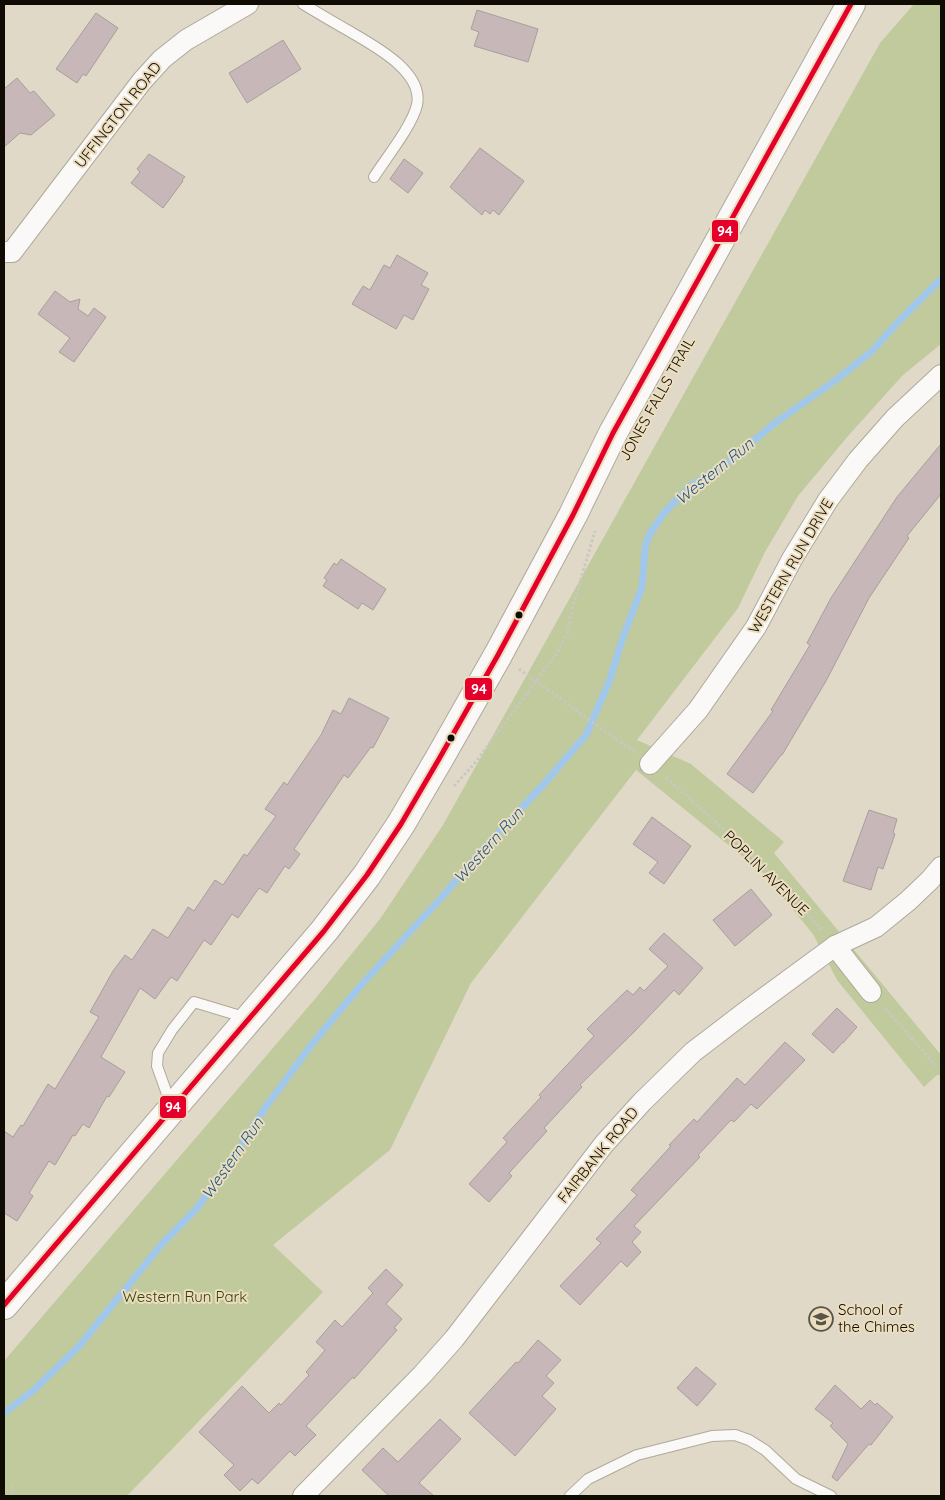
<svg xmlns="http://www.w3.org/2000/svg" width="945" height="1500" font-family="Quicksand,sans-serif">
<rect width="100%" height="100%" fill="#e0d9c8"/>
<polygon fill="#c1ca9d" points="914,4 941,4 941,344 903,375 848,436 798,496 765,552 738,608 637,740 691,764 784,842 774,853 941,1055 941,1075 937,1075 924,1087 837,980 813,934 763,873 636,770 471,983 390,1150 273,1245 323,1292 127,1496 4,1496 4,1361 315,999 380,919 443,825 880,43"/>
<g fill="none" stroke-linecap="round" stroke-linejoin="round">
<polyline stroke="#a1c7ea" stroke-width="7" points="4,1413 34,1390 80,1345 161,1245 197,1208 230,1162 265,1108 312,1044 362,984 443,896 475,858 543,785 586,735 609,682 622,640 642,587 645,548 649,535 664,513 689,487 729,461 775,423 836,380 871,352 900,320 941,279"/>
</g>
<g fill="#c7b7b9" stroke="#a79f9b">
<polygon points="477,10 538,29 528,62 474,46 479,32 471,29"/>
<polygon points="96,13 118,28 86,76 83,74 77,83 56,69"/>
<polygon points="283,40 301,69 247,103 229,73"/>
<polygon points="17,78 30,93 34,91 55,115 31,135 20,133 4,147 4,89"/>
<polygon points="480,148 524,181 499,215 493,210 490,214 485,210 482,215 450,187"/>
<polygon points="149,154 185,177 182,180 183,181 163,208 131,183 140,172 137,169"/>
<polygon points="404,159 423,173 408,193 390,179"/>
<polygon points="397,255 428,273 421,285 429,289 413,320 404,315 396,329 352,304 363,286 370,290 384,265 390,268"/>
<polygon points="55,291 70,302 80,299 78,309 88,316 94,308 106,317 74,362 59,352 70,338 38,314"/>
<polygon points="941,444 941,494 907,536 909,538 869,598 826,681 782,755 781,755 753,793 727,774 773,711 771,710 810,645 807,643 831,598 897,497"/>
<polygon points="341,559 386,589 373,610 362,603 358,609 323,586 327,580 324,578 334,563 337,565"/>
<polygon points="349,698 389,718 373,748 371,747 348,778 344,775 294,849 300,854 289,869 285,866 267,893 259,888 238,918 232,914 211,945 204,940 177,981 171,977 155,999 140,988 101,1057 125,1072 109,1097 107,1096 89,1128 83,1124 75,1136 73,1135 55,1165 49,1161 29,1193 33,1196 17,1221 4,1213 4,1131 13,1137 21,1125 23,1126 48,1084 55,1089 99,1017 90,1012 113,971 125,955 132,960 153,929 168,938 188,907 194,911 215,880 223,885 244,854 247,856 276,816 265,809 284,782 287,785 321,735 333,710 341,714"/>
<polygon points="869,810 897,819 893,833 895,834 883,869 878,867 871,890 843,881"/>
<polygon points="652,817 691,846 664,884 649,873 658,862 633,844"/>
<polygon points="751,889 772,915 735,946 713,920"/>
<polygon points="664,933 703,968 679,995 674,990 635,1031 580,1085 582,1087 544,1128 547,1131 509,1173 512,1176 489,1202 469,1184 507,1142 503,1138 541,1097 539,1095 594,1036 587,1029 627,990 633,995 640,987 644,991 668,966 649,949"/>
<polygon points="837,1008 857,1027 843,1043 843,1042 833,1053 812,1034"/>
<polygon points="785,1042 805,1060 757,1109 751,1104 734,1122 731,1120 698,1155 700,1157 634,1226 641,1232 632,1242 641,1252 627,1267 621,1261 580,1305 560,1286 601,1243 596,1239 637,1195 631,1190 671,1146 669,1145 694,1119 697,1122 737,1078 745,1085"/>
<polygon points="386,1269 403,1285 386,1304 402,1319 394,1328 397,1330 354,1379 353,1377 306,1426 316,1435 295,1456 290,1451 258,1484 252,1479 240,1491 224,1475 234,1465 199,1432 242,1386 269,1413 279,1403 281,1405 309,1375 306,1372 325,1350 316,1342 335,1320 342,1327 373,1293 368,1288"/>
<polygon points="538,1340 561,1360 546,1376 554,1383 542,1396 556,1409 515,1456 469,1413 516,1362 518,1363"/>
<polygon points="696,1367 716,1384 697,1406 677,1388"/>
<polygon points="835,1385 861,1409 870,1400 875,1405 877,1403 893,1417 871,1445 869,1444 837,1481 832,1477 848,1444 830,1426 833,1423 815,1409"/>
<polygon points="440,1419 461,1439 419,1483 434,1496 389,1496 362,1470 383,1448 398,1462"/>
</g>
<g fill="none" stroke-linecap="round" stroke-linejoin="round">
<g stroke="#aea99b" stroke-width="12">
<g id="service">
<path d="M303 4C318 13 333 22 349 31 372 45 424 71 417 105 412 126 386 158 374 177"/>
<polyline points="171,1105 157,1066 158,1053 172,1030 194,1002 247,1018"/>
<polyline points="570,1496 588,1479 637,1455 712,1436 735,1435 749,1440 765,1450 796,1479 831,1496"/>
</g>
</g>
<g stroke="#aea99b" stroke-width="22">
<g id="minor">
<polyline points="4,252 12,252 142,81 162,59 186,40 248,4"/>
<polyline points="650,764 698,710 756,627 792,559 828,500 858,460 895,418 941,375"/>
<polyline points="835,946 871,992"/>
<polyline points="303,1496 422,1375 454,1339 604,1144 642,1102 693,1052 744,1013 835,946 876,927 908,901 930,880 941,867"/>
</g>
</g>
<g stroke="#aea99b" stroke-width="30">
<polyline id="secondary" points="4,1305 324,931 367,875 401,824 439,759 498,655 573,515 613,433 851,4"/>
</g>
<g stroke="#c9c7c2" stroke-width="3" stroke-dasharray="2.5 2.5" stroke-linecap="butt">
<polyline points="519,669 634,752"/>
<polyline points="666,778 736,840 790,892 822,931"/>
<polyline points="454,786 475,763 557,653 567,633 572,609 595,531"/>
<polyline points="885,1008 934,1064 941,1066"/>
<polyline points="11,1496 13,1493 12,1485"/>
</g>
<use href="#service" stroke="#faf9f7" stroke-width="10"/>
<use href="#minor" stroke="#faf9f7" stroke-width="20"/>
<use href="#secondary" stroke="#faf9f7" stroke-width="28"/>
<g stroke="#ebddbe" stroke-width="9">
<polyline id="bus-1" points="4,1305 324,931 367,875 401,824 439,759 498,655 573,515 613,433 851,4"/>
</g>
<use href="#bus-1" stroke="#e4002b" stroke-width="5"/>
</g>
<defs>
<g id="school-ring" transform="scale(1.25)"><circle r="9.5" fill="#ebddbe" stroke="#595448" stroke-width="1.5"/><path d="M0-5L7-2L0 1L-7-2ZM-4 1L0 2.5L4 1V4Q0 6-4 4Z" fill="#595448"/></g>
</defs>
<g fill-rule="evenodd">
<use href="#school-ring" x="821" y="1319"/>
</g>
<g fill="#110c03" stroke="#ebddbe" stroke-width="2">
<circle cx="519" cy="615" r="4.5"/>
<circle cx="451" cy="738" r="4.5"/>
</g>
<g text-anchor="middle" stroke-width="4" stroke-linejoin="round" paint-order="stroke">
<g font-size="15" fill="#110c03" stroke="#ebddbe">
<text transform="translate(118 115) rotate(-52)" y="5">UFFINGTON ROAD</text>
<text transform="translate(657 399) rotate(-61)" y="5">JONES FALLS TRAIL</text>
<text transform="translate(791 566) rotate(-60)" y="5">WESTERN RUN DRIVE</text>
<text transform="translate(766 873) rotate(45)" y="5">POPLIN AVENUE</text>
<text transform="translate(598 1155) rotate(-51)" y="5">FAIRBANK ROAD</text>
</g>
<g font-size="15" fill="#334109" stroke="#ebddbe">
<text x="185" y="1302">Western Run Park</text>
</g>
<g font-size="15" fill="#110c03" stroke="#ebddbe" text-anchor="start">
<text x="838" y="1315">School of<tspan x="838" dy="17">the Chimes</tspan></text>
</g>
<g font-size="16" font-style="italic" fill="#185488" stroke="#ebddbe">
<text transform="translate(714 471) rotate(-39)" y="6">Western Run</text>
<text transform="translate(488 845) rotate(-48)" y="6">Western Run</text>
<text transform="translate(232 1158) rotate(-55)" y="6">Western Run</text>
</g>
</g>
<g stroke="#ebddbe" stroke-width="2">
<rect x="711" y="219" width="28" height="24" rx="5" fill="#e4002b"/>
<rect x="464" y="677" width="29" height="24" rx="5" fill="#e4002b"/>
<rect x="159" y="1095" width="28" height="24" rx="5" fill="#e4002b"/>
</g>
<g font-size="14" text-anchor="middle" font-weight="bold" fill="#fff">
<text x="725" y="236">94</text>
<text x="479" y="694">94</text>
<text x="173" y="1112">94</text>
</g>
<rect width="945" height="1500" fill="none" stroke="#110c03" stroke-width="10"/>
</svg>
